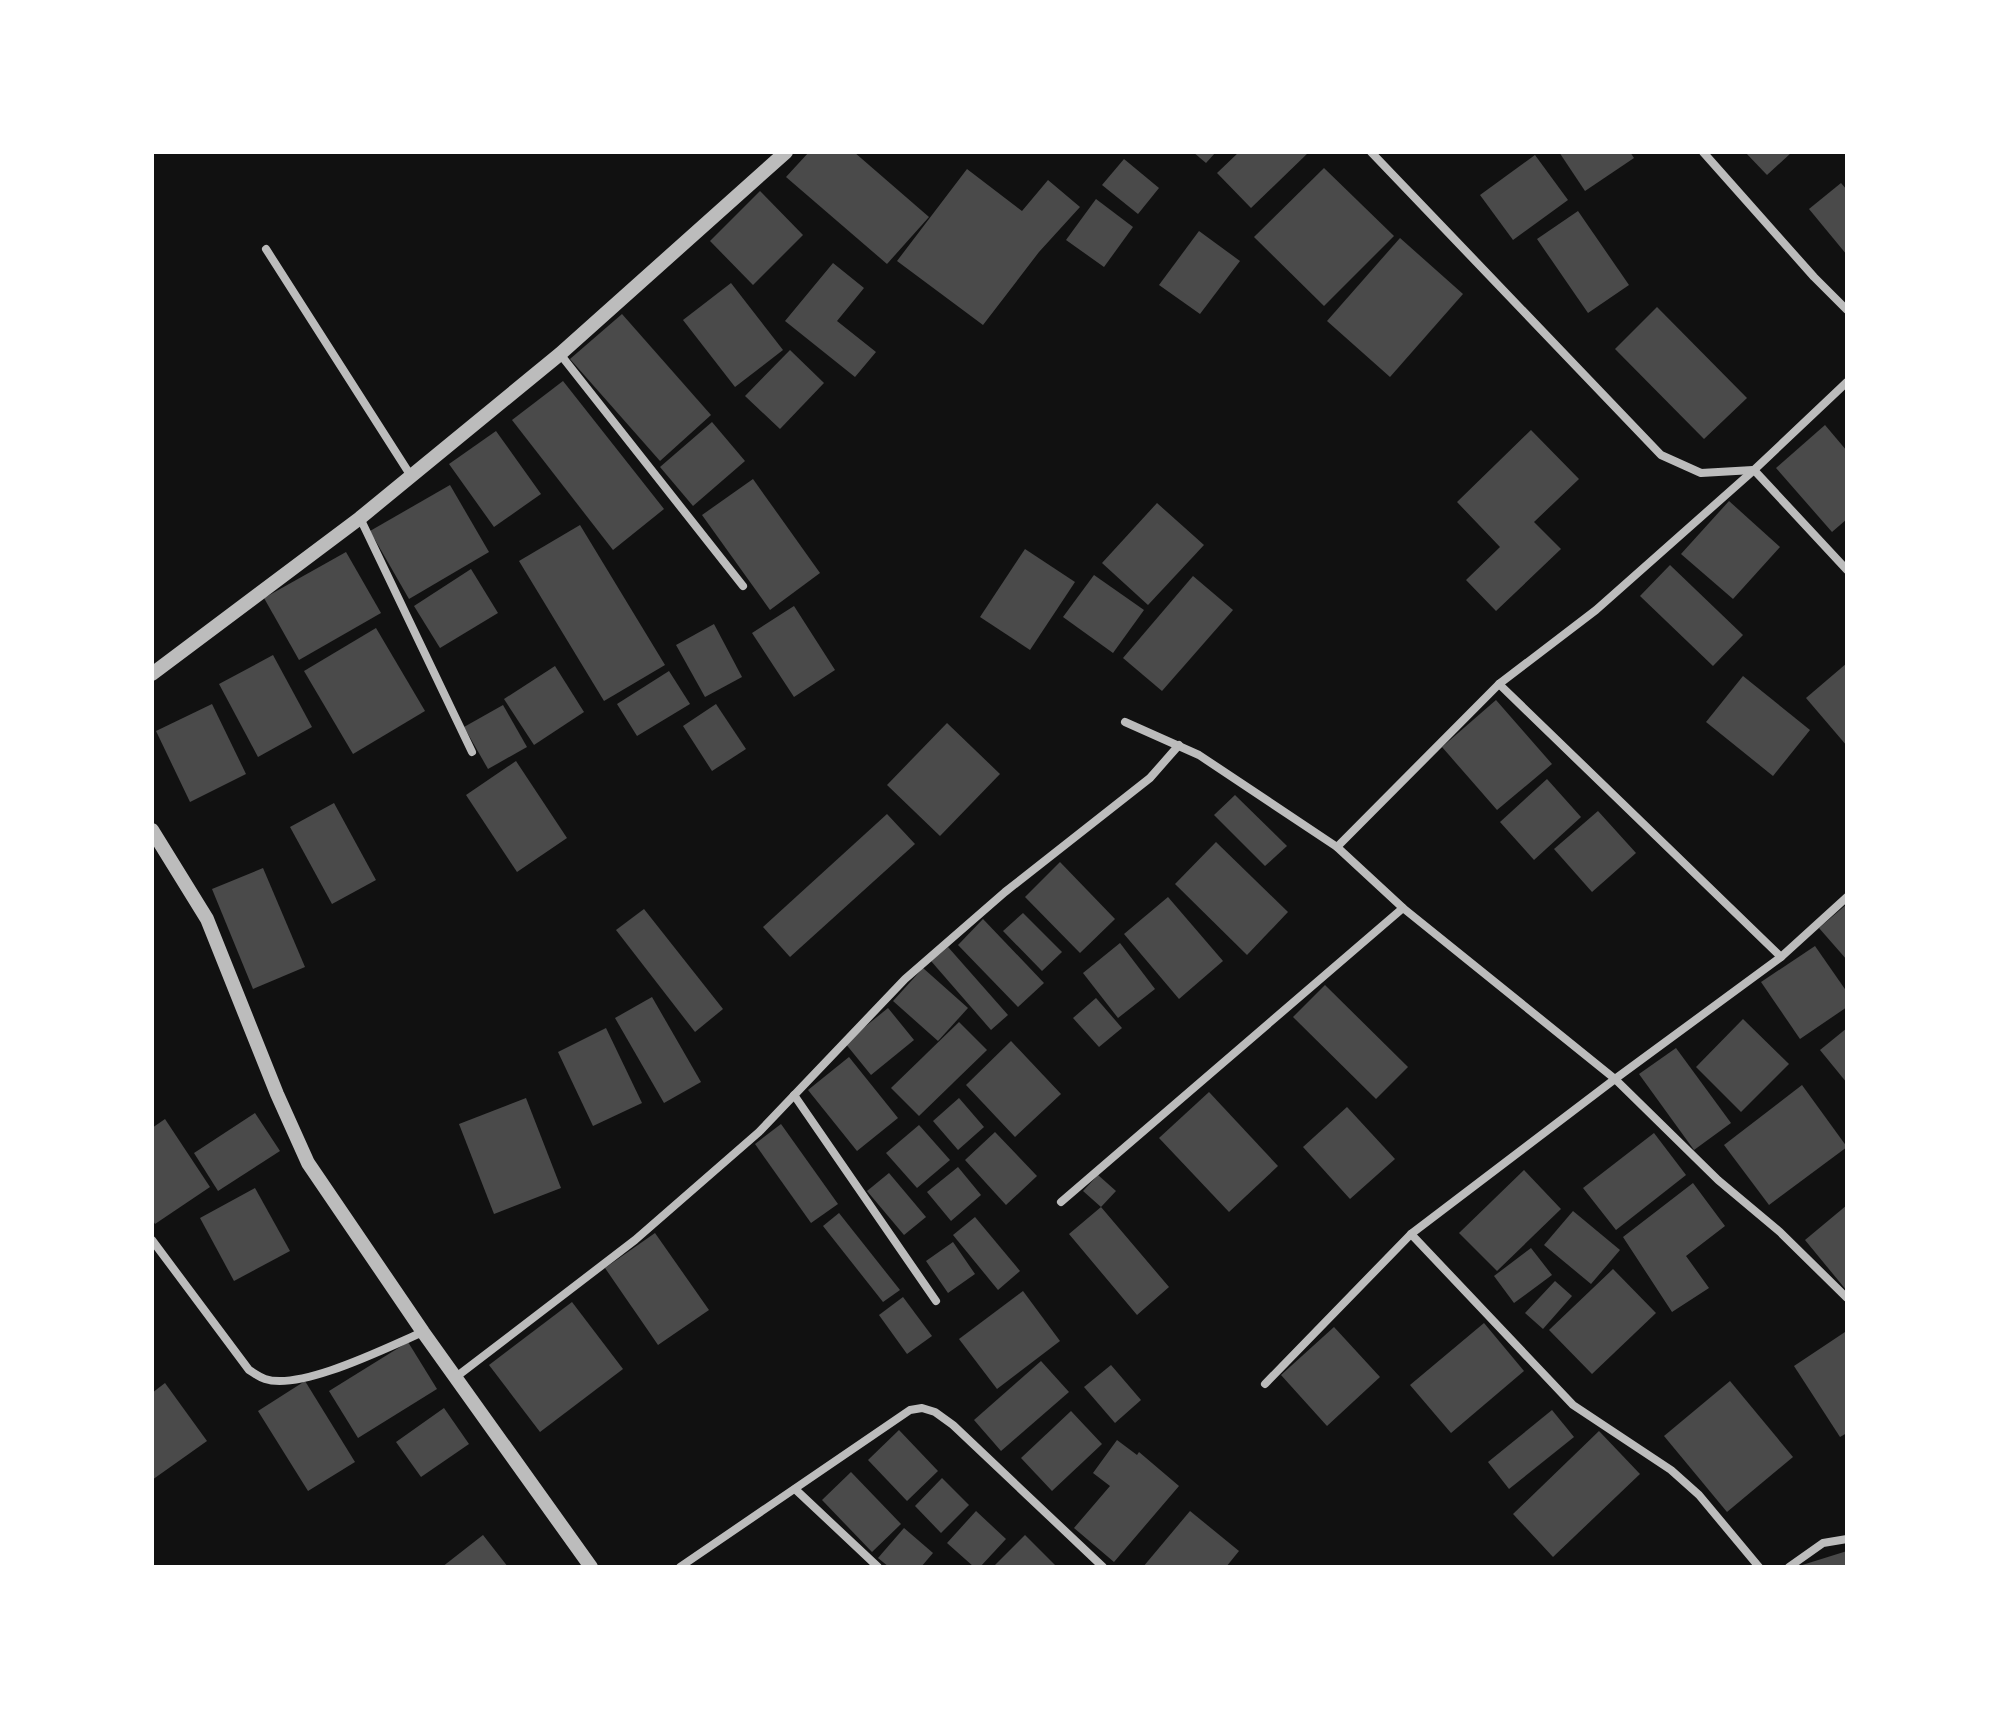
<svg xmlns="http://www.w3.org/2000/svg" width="1999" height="1719" font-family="'Crimson Pro',serif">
<rect width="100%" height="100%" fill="#111"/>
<g fill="#4a4a4a">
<polygon points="809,152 854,152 929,217 887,264 786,177"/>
<polygon points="1193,152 1216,152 1206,163"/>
<polygon points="1239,152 1309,152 1251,208 1217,173"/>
<polygon points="1559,152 1630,152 1634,158 1585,191"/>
<polygon points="1745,152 1792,152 1767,175"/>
<polygon points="1535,155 1568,200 1513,240 1480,195"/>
<polygon points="1124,159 1159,188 1138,214 1102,185"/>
<polygon points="1324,168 1394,236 1324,306 1254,237"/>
<polygon points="967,169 1022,211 1048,180 1080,207 1039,252 983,325 897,261"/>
<polygon points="1841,183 1847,190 1847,255 1809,209"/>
<polygon points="760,191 803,235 753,285 710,241"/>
<polygon points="1096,199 1133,227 1104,267 1066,240"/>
<polygon points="1578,211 1629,285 1588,313 1537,239"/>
<polygon points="1199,231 1240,261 1200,314 1159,285"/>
<polygon points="1400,238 1463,294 1390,377 1327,321"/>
<polygon points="833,263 864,288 837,321 876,352 855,377 785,321"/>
<polygon points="731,283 783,350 735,387 683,320"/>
<polygon points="1657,307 1747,398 1704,439 1615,349"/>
<polygon points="622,314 711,415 660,461 570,359"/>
<polygon points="790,350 824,383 780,429 745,396"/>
<polygon points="563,381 664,509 613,550 512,420"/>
<polygon points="712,422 745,461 693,506 660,467"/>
<polygon points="1825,425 1847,451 1847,519 1832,532 1776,468"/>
<polygon points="1531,430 1579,479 1534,522 1561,549 1496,611 1466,580 1500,547 1457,502"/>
<polygon points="496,431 541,494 494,527 449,464"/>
<polygon points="753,479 820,573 770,610 702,515"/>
<polygon points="450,485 489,552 409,599 370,531"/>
<polygon points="1729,501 1780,547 1733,599 1681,554"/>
<polygon points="1157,503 1204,545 1148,605 1102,563"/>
<polygon points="580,525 665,665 604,701 519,561"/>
<polygon points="1025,549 1075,582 1030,650 980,617"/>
<polygon points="346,552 381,613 299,660 264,598"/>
<polygon points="1670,565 1743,635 1713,666 1640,596"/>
<polygon points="471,569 498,613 440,648 414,606"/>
<polygon points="1094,575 1144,610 1113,653 1063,617"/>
<polygon points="1193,576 1233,610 1162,691 1123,658"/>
<polygon points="794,606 835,670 794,697 752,633"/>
<polygon points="714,624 742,677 705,697 676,645"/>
<polygon points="376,628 425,711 353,754 304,671"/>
<polygon points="273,655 312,727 258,757 219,684"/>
<polygon points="1847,663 1847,746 1806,698"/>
<polygon points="555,666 584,712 534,745 504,699"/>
<polygon points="669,671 690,704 637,736 617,704"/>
<polygon points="1743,676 1810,730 1773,776 1706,722"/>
<polygon points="1496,700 1552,764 1497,810 1442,747"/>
<polygon points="212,704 246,774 190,802 156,731"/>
<polygon points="716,704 746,749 712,771 683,726"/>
<polygon points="503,705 527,747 488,769 464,727"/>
<polygon points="947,723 1000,774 940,836 887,785"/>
<polygon points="516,761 567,838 517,872 466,795"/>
<polygon points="1547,779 1581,817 1534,860 1500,822"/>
<polygon points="1235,795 1287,846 1265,866 1214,815"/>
<polygon points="334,803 376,880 332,904 290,827"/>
<polygon points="1598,811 1636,853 1592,892 1554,849"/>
<polygon points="887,814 915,844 790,957 763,927"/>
<polygon points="1216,842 1288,912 1247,955 1175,884"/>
<polygon points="1060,862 1115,919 1080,953 1025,897"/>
<polygon points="263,868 305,967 253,989 212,889"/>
<polygon points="1168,897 1223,961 1179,999 1124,934"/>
<polygon points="1847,904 1847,960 1819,928"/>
<polygon points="644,909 723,1009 695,1032 616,930"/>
<polygon points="1023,913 1062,952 1042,971 1003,931"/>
<polygon points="983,919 1044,983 1018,1007 958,945"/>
<polygon points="1120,943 1155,989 1118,1018 1083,973"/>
<polygon points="1815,946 1847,992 1847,1007 1800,1039 1761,982"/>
<polygon points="948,947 1008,1015 991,1030 931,961"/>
<polygon points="923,968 968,1008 938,1041 893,1001"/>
<polygon points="1325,985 1408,1067 1376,1099 1293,1017"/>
<polygon points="652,997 701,1082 664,1103 615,1018"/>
<polygon points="1096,998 1122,1028 1099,1047 1073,1018"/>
<polygon points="888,1008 914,1040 871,1075 845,1043"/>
<polygon points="1743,1019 1789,1064 1741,1112 1696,1067"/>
<polygon points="959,1022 987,1050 919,1116 891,1088"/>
<polygon points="606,1028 642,1103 593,1126 558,1052"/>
<polygon points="1847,1028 1847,1083 1820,1050"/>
<polygon points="1011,1041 1061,1094 1015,1137 966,1085"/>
<polygon points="1676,1048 1731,1123 1694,1150 1639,1074"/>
<polygon points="849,1057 898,1118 857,1151 808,1090"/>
<polygon points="1802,1085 1847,1147 1769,1205 1724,1145"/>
<polygon points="1209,1092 1278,1166 1229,1212 1159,1138"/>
<polygon points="526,1098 561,1188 494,1214 459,1124"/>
<polygon points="959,1098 984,1127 958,1150 933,1121"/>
<polygon points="1347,1107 1395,1159 1350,1199 1303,1147"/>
<polygon points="255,1113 280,1151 218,1191 194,1153"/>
<polygon points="165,1119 210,1187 155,1224 152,1219 152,1128"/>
<polygon points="781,1124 838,1204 811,1223 755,1144"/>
<polygon points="919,1125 950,1160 917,1188 886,1153"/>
<polygon points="995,1132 1037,1176 1006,1205 965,1160"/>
<polygon points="1654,1133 1686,1175 1616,1230 1583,1188"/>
<polygon points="958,1167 981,1195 951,1221 927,1192"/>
<polygon points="1524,1170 1561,1209 1497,1271 1459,1233"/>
<polygon points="889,1173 926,1217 904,1235 867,1191"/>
<polygon points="1098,1175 1116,1191 1101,1207 1169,1287 1137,1315 1069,1234 1101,1207 1083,1191"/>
<polygon points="1693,1183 1725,1226 1686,1256 1709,1288 1672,1312 1623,1237"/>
<polygon points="255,1188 290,1251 234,1281 200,1218"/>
<polygon points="1847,1205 1847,1291 1805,1240"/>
<polygon points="1573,1211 1620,1250 1591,1284 1544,1245"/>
<polygon points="839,1213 900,1290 883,1302 823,1226"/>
<polygon points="975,1217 1020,1271 998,1290 953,1235"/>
<polygon points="655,1233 709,1310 658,1345 605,1268"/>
<polygon points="953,1242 975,1274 948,1293 926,1261"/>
<polygon points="1531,1248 1552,1275 1514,1303 1494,1276"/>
<polygon points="1613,1269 1656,1313 1592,1374 1549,1330"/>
<polygon points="1555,1281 1572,1296 1543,1329 1525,1313"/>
<polygon points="1023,1291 1060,1341 997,1389 959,1339"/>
<polygon points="903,1297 932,1336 907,1354 879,1315"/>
<polygon points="572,1302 623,1369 540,1432 489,1365"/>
<polygon points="1484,1323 1524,1371 1451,1433 1410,1385"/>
<polygon points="1334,1327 1380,1377 1327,1426 1281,1375"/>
<polygon points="1845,1332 1847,1336 1847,1433 1840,1437 1794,1366"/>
<polygon points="408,1342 437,1389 358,1438 329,1391"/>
<polygon points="1041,1361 1069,1392 1001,1451 974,1420"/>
<polygon points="1111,1365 1141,1400 1115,1423 1084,1387"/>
<polygon points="305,1381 355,1462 308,1491 258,1411"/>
<polygon points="1730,1381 1793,1457 1727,1512 1664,1436"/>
<polygon points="165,1383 207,1441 152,1480 152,1393"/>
<polygon points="444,1408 469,1444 421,1477 396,1442"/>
<polygon points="1552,1410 1574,1437 1509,1489 1488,1462"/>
<polygon points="1071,1411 1102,1444 1052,1491 1021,1458"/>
<polygon points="899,1430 938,1471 907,1501 868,1460"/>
<polygon points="1599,1431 1640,1474 1553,1557 1513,1514"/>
<polygon points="1117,1440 1137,1455 1139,1452 1179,1486 1114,1562 1074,1528 1110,1486 1093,1473"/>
<polygon points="851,1472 901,1524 872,1552 822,1500"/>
<polygon points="942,1478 969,1505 941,1533 915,1506"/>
<polygon points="976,1511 1006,1539 980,1567 974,1567 947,1543"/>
<polygon points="1190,1511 1239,1551 1226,1567 1143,1567"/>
<polygon points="904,1528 933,1553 921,1567 889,1567 878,1558"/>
<polygon points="483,1535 508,1567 442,1567"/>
<polygon points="1025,1535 1057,1567 993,1567"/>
<polygon points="1847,1551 1847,1567 1799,1567 1799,1566"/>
</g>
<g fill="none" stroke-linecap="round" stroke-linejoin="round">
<g stroke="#bcbcbc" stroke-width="8">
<polyline points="1371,152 1661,455 1701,473 1753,470"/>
<polyline points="1703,152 1814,277 1847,310"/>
<polyline points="266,249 411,476"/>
<polyline points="560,354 743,586"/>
<polyline points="1754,470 1847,570"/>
<polyline points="360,518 472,752"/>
<polyline points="1499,684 1781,957"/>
<polyline points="1125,722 1199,755 1337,847 1403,908 1615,1079 1718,1180 1780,1232 1847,1298"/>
<polyline points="1337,847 1499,684 1596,610 1754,470 1847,382"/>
<polyline points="794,1095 936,1301"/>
<polyline points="1061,1202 1403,908"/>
<polyline points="1411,1234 1573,1405 1671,1470 1699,1495 1759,1567"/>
<path d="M152 1240 249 1370C254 1373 259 1377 265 1379 301 1391 388 1347 423 1332"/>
<polyline points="456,1377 635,1240 759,1132 905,979 1005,892 1150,778 1179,745"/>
<polyline points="1265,1384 1411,1234 1615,1079 1781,957 1847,897"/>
<polyline points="795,1489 878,1567"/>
<polyline points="680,1567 910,1410 922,1408 935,1412 953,1425 1103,1567"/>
<polyline points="1789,1567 1823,1543 1847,1539"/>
</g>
<g stroke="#bcbcbc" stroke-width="14">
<polyline points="152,674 360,518 560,354 786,152"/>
<polyline points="152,830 207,919 277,1094 308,1163 423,1332 591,1567"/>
</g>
</g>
<rect width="1999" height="1719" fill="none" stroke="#ffffff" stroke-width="308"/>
</svg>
